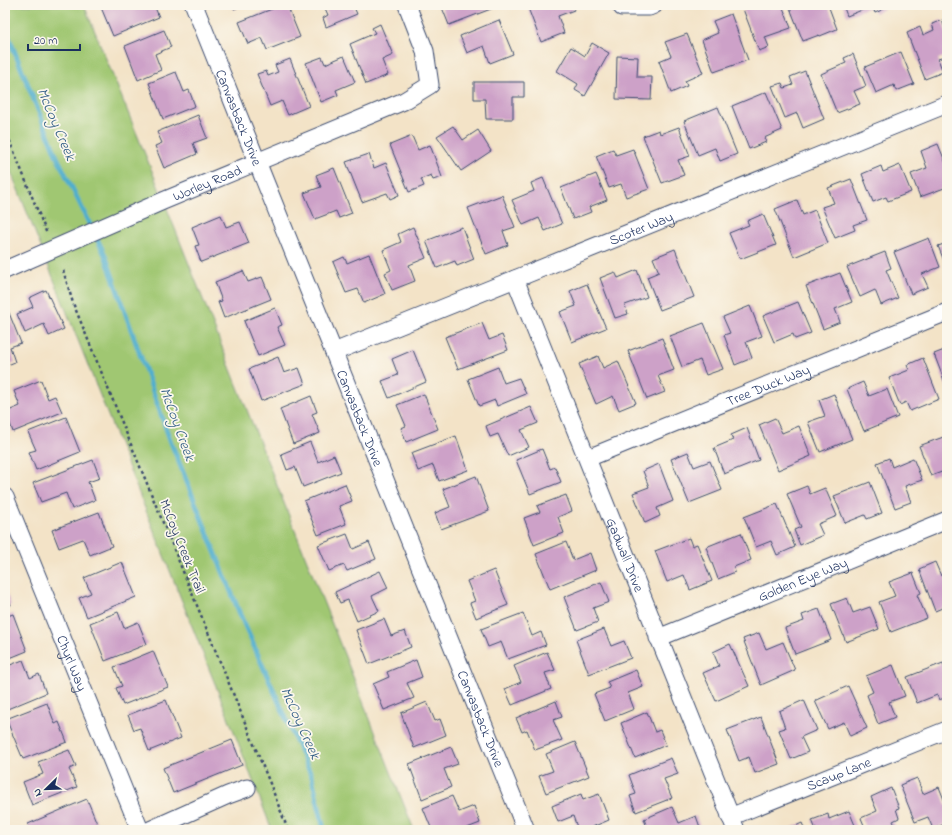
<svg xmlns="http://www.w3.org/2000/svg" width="952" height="835" font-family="'Indie Flower',sans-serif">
<rect width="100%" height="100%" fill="#fbf7ec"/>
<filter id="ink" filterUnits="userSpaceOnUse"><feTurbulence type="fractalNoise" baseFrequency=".025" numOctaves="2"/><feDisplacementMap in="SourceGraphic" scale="8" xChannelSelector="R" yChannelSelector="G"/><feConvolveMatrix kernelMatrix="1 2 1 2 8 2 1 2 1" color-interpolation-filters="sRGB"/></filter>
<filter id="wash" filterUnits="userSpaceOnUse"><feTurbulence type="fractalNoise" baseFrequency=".012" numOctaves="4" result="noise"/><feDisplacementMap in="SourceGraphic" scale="16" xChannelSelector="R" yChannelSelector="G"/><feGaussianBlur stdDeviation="0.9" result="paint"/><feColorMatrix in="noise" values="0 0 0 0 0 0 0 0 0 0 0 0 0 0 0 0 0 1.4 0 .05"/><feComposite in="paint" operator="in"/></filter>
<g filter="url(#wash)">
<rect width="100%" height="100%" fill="#f3e3c7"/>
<polygon fill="#a0c772" stroke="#5e7b68" points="5,5 84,5 154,176 414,830 272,830 231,724 5,157"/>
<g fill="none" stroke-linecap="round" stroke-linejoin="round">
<polyline stroke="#4faecd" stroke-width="5" points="5,28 57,157 105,255 170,440 242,619 312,777 324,830"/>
</g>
<g id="blocks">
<g fill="#cda1c8">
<polygon points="100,5 154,5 159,17 113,36"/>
<polygon points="233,5 244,5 234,9"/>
<polygon points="282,5 287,5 300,37 267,50 262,38 248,44 239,22"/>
<polygon points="316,5 353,5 357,14 326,27 323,18 328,15 324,6 317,9"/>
<polygon points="441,5 496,5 496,7 449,25"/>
<polygon points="537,5 572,5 574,10 558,16 564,33 541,42 528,8"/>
<polygon points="754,5 762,5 763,8 771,5 782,5 791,28 765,37 769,47 759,51 743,9"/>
<polygon points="797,5 828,5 837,29 820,36 819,35 803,41 790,8"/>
<polygon points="843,5 882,5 884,9 875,13 872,6 847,16"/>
<polygon points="731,14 748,60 714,72 702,40 718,33 713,21"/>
<polygon points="499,20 513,54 490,63 484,46 467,53 460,36"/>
<polygon points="942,20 947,34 947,56 938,59 943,72 925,79 907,33 920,27 923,35 934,30 932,24"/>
<polygon points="380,24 393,55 382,60 388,75 366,84 350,44 375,33 372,28"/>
<polygon points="164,30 171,47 155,54 161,70 138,80 125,46"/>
<polygon points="687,34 703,73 685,81 687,86 671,93 659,61 671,56 665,42"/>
<polygon points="592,43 609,53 585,96 575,90 578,84 557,71 571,47 585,56"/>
<polygon points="901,52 914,84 896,91 894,85 876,93 865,67"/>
<polygon points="853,54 866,86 854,91 860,104 837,113 821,74 846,63 844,58"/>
<polygon points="344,56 355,82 336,90 338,95 321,102 306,63 322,57 325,64"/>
<polygon points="617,56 638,57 637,77 652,77 651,100 616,99"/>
<polygon points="290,59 309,106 288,115 282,101 270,106 257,74 266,71 268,76 278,72 275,65"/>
<polygon points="805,71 824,119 803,128 797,113 785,118 772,86 782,83 784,88 793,85 790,77"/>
<polygon points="176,72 184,92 189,90 195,106 163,119 149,83"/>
<polygon points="474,82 524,82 524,97 513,97 513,119 486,119 485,99 474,99"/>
<polygon points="766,92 782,130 764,138 766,142 749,149 732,106"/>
<polygon points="718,107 737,154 720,161 715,148 698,155 684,121"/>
<polygon points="198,115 207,138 193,143 197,154 164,168 155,146 162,143 157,132"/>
<polygon points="453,126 463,140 478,130 491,151 461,171 437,136"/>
<polygon points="679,127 690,156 678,160 684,175 662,183 643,136 659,130 660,134"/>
<polygon points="412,136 418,150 430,145 442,177 433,180 431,175 421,179 424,186 409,192 390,145"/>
<polygon points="938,144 947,166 947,187 920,197 911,174 927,168 921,151"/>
<polygon points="613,149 616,155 633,149 649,189 626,197 621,184 609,188 596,156"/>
<polygon points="369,154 374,168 386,163 399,195 390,199 387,193 362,202 346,162"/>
<polygon points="900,165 911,192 888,201 886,197 873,202 862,174 881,166 883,172"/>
<polygon points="334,168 352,213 339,218 336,211 315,219 304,193 321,187 316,175"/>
<polygon points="596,174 607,200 589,207 591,212 573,219 561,188"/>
<polygon points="543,178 562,224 545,231 539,218 523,225 512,200 534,191 531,183"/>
<polygon points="851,179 867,220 853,225 855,230 835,238 822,207 834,203 828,188"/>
<polygon points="502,195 515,227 503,231 508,245 486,254 468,208"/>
<polygon points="797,200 803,215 815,210 828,243 794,257 775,209"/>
<polygon points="763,214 776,245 740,259 729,233 749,225 747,221"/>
<polygon points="221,215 226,227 240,222 249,243 201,262 195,246 199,245 192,227"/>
<polygon points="413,227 426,258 409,265 415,281 392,290 385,273 391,270 383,250 401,242 398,234"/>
<polygon points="462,227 474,259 457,266 455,261 437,268 426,241"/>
<polygon points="929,238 940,267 922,274 928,287 911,294 894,252"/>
<polygon points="947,243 947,268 938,246"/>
<polygon points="675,249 694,297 660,310 647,277 659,272 653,258"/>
<polygon points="885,252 891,268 886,270 898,298 881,305 875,290 860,297 847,267"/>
<polygon points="369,254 385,294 364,303 358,289 346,293 333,262 344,257 347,263"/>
<polygon points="637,270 647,297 625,305 628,314 615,318 600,278 615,272 618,278"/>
<polygon points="243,271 248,282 262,277 271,299 224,318 218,302 222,301 215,282"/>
<polygon points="840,273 852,302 835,309 840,322 823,329 806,286"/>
<polygon points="587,284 606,328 572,342 560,312 576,306 570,291"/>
<polygon points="46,290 64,329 49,336 44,324 25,333 17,314 33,307 29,298"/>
<polygon points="798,302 811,333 795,339 793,334 774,342 763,316"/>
<polygon points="750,306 762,336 746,342 752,358 735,365 724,335 730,333 723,317"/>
<polygon points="7,308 21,343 10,347 15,362 5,366 5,309"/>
<polygon points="275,308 282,325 277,327 285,345 258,356 244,321"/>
<polygon points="482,323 489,340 502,335 508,350 458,369 445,337"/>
<polygon points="704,323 723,369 706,375 700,360 682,367 670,336"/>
<polygon points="662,338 674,370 658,376 665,392 647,399 628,351"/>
<polygon points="947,349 947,388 934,354"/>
<polygon points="413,350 426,382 389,398 382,381 398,375 392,359"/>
<polygon points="598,356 603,368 618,361 636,403 619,410 613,396 596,404 579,364"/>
<polygon points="278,357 284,373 299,368 305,384 261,401 249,369"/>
<polygon points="923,358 939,399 910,411 906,402 900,405 889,378 909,370 907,365"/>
<polygon points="498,367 504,383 519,378 526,394 497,406 495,400 479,406 468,379"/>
<polygon points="41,380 48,399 55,396 62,412 13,432 6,412 20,406 14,391"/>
<polygon points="863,382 869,396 887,389 898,417 864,431 847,389"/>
<polygon points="424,394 438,429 406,442 401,428 406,426 397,405"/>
<polygon points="834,394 852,439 820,452 808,422 825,416 819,400"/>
<polygon points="311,396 317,412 312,414 320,433 293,444 280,409"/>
<polygon points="531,407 538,423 521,430 529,447 508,456 498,434 490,437 486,426"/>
<polygon points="66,417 80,452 36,470 29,452 36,450 28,432"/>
<polygon points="775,418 782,433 799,426 811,456 778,470 759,425"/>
<polygon points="747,428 759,460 724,474 714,448 733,440 731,435"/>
<polygon points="456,436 468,470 439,481 433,465 418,471 411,453"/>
<polygon points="946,436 947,439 947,470 931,476 919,446"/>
<polygon points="310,442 318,462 334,455 341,472 303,487 295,467 287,470 281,454"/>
<polygon points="542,449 550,469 555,467 561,482 530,494 516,460"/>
<polygon points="688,452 694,467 710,461 722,490 689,503 671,459"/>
<polygon points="889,458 892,467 913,458 922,480 905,486 911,502 895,508 877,463"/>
<polygon points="93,460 100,478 88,482 95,500 72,509 66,493 41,502 33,483"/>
<polygon points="659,464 673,501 657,508 660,516 645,523 633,493 649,487 643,471"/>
<polygon points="476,476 489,511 441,529 435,513 450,507 443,489"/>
<polygon points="870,482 882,513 867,519 865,515 845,523 834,496"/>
<polygon points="345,484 352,501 339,506 346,524 318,535 304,501"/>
<polygon points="807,486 810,494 825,488 837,516 818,524 823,535 800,545 794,530 801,527 787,494"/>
<polygon points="566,495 572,511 558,517 564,533 534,545 524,518 540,512 537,506"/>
<polygon points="777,504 795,547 777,555 771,541 756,547 744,517"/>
<polygon points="99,512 112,546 90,555 83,539 59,548 52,530"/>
<polygon points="741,533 751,560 734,567 735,572 718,579 706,547"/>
<polygon points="347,534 353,549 369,542 376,559 347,571 344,565 329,571 318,545"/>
<polygon points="689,538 692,546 697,544 712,581 690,590 684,575 667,582 655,551"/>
<polygon points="566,542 573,560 590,553 596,570 550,589 536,554"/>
<polygon points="122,562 136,597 87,617 79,598 91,593 84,578"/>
<polygon points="935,562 941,576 947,573 947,606 935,611 919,569"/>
<polygon points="494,570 508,605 476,618 470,603 475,601 467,581"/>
<polygon points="380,571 388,588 372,596 379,611 357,621 348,600 340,603 335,592"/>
<polygon points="913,573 921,593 917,595 927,618 891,632 879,602 895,596 889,582"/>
<polygon points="601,582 609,602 593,608 598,622 577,630 564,597"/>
<polygon points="5,590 11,605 5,607"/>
<polygon points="847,598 853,613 870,607 879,629 846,642 831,604"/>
<polygon points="819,609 831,640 795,654 785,628 804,621 802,615"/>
<polygon points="118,612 124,628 138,622 147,644 105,661 90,623"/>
<polygon points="523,613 532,636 541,632 546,645 508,659 501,642 488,647 481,629"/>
<polygon points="13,614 27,651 5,660 5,617"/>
<polygon points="384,619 391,636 405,631 411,647 369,664 356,630"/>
<polygon points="604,629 611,646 624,641 631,658 589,674 576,640"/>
<polygon points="759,633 766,649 783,642 795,670 761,685 743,639"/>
<polygon points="730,644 749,686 716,701 703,673 719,666 713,652"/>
<polygon points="153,651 168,687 123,705 116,688 122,686 114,667"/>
<polygon points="547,652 555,670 545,673 551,689 512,705 505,689 521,682 514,666"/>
<polygon points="23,660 30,678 39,674 46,693 5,710 5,667"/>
<polygon points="416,660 422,677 407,683 414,698 384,710 373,684 389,677 387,672"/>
<polygon points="943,663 947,674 947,697 939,700 937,695 917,703 907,677"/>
<polygon points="893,665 905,696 889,702 895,717 878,724 867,695 873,692 866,676"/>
<polygon points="636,670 643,687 628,693 634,709 605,721 594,694 610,688 607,682"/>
<polygon points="848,686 867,728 850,736 844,722 828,729 815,701"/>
<polygon points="166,700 181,738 149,751 140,728 134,730 128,715"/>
<polygon points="804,700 817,730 801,737 808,752 791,759 779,730 785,728 779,711"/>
<polygon points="556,701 562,717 553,720 562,740 535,750 527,730 522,732 516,718"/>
<polygon points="427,702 435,721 440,719 446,735 414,748 401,713"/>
<polygon points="47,703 55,724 59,722 67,742 23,759 6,719"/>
<polygon points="647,712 655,732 660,730 666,745 635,758 621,723"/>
<polygon points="761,717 779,764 755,773 749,757 739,761 727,730"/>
<polygon points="232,740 242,765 173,793 163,768"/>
<polygon points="575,742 589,776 546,793 539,776 553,771 546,754"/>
<polygon points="451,747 458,764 444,769 451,787 422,799 409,764"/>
<polygon points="69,750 76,766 69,769 77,787 32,805 23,782 43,774 38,762"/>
<polygon points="671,758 678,774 664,779 672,798 636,812 630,796 636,794 629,775"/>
<polygon points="917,778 923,794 939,787 947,807 947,823 933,829 928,817 915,822 900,785"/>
<polygon points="891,788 899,808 896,809 899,818 893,821 897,830 866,830 861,818 877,811 871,797"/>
<polygon points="581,794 583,800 599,794 609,820 585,830 578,830 573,816 558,822 552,806"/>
<polygon points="452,796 459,812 474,806 480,823 462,830 432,830 423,808"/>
<polygon points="87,799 98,826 90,830 30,830 28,824"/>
<polygon points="672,807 679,823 696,816 701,830 648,830 644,819"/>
<polygon points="849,811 857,830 816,830 812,820 828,814 829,819"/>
<polygon points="802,823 805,830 787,830"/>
</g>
</g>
</g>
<g filter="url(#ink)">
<use href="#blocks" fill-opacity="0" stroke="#3b4a6e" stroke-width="1"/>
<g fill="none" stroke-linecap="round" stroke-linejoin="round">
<g stroke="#3b4a6e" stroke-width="19">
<g id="minor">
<path id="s1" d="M194 5 526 830"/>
<polyline points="621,5 622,7 649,7 654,5"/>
<path id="s2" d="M5 270 163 201 404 101 430 85 425 51 407 5"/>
<path id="s3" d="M515 279 736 830"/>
<path id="s4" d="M334 352 515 279 947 104"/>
<path id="s5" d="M588 458 947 312"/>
<path id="s6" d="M5 497 140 830"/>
<path id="s7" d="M658 638 947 520"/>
<path id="s8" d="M730 817 947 730"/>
<polyline points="150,830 228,795 247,788"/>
</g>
</g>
<g stroke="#3b4a6e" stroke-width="2.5" stroke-dasharray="3 3" stroke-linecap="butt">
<polyline points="5,129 47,234"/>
<polyline points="63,270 73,303 271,786 288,830"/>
</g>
<use href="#minor" stroke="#fff" stroke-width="17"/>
</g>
</g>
<g text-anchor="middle" stroke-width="3.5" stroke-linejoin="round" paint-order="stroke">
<g font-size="14" fill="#1b2f5e" stroke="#fbf7ec">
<text dy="5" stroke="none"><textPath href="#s1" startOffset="121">Canvasback Drive</textPath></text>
<text dy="5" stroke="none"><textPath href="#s2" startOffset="220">Worley Road</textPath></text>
<text dy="5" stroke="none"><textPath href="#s4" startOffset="331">Scoter Way</textPath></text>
<text dy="5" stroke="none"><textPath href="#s5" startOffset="194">Tree Duck Way</textPath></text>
<text dy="5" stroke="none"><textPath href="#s1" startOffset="445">Canvasback Drive</textPath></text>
<text transform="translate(183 546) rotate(68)" y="5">McCoy Creek Trail</text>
<text dy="5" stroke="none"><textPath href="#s3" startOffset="297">Gadwall Drive</textPath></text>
<text dy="5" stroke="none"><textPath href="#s7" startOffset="156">Golden Eye Way</textPath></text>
<text dy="5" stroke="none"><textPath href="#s6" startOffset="179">Chyrl Way</textPath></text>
<text dy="5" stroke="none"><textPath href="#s1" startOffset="769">Canvasback Drive</textPath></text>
<text dy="5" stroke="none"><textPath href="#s8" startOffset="117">Scaup Lane</textPath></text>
</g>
<g font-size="15" font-style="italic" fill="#2d5b85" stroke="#fbf7ec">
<text transform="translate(57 124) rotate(67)" y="5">McCoy Creek</text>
<text transform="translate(178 424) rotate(70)" y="5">McCoy Creek</text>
<text transform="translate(301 723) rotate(66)" y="5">McCoy Creek</text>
</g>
</g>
<rect width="952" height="835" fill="none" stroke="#fbf7ec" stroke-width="20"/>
<g transform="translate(46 789) rotate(247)" stroke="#fbf7ec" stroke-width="3" paint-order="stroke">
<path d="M0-3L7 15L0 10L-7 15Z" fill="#1b2f5e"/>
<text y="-6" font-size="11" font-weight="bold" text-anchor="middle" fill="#1b2f5e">N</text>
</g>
<path d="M28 44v6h52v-6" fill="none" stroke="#1b2f5e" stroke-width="2"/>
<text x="34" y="44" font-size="12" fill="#1b2f5e" stroke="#fbf7ec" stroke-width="3" paint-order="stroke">20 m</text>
</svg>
